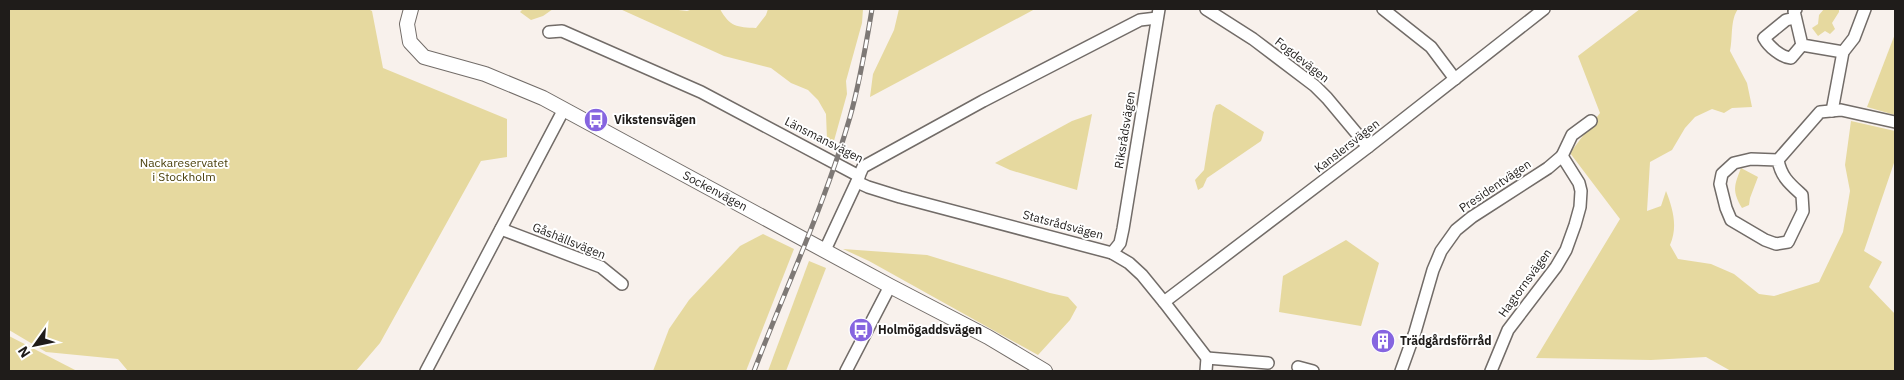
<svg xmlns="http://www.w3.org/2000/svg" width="1904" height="380" font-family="'IBM Plex Sans',sans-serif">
<rect width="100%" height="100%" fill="#f8f1ec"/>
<g fill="#e6d99f">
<polygon points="9,9 368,9 372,11 383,68 507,119 507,157 481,161 380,343 356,371 128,371 118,359 46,352 9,330"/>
<polygon points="523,9 553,9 543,16 531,20 520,12"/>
<path d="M620 9H670L687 11 693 9H720C730 27 737 27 756 28L766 15 768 9H863L862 23 846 81 847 94 832 148 827 140 826 114 818 100 808 90 791 83 771 68 724 56Z"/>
<polygon points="899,9 1035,9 870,97 873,74 894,30"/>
<path d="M1640 9H1738C1730 20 1733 38 1730 51L1747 83 1752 107 1732 108 1724 113 1712 109 1695 117 1685 128 1672 150 1650 162 1647 211 1661 206 1666 191C1673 209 1678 227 1670 245L1678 259 1711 264 1734 274 1759 294 1774 296 1819 282 1843 232 1850 191 1845 165 1851 121 1895 131V160L1864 251 1882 262 1869 287 1895 314V371H1731L1706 357 1651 360 1536 358 1620 219 1570 153 1600 113 1578 56Z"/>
<polygon points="1824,9 1839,9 1839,12 1832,23 1835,29 1830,34 1825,31 1818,36 1812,28 1818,24 1819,15"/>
<polygon points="1895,34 1895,115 1867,107"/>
<polygon points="1220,104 1264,132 1261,141 1207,178 1203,187 1198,190 1195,180 1204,170 1213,113 1216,105"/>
<polygon points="1092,114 1077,190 1010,170 995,163 1072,121"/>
<path d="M1741 168 1758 177 1750 198 1749 205 1742 208C1732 191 1734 186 1741 168Z"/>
<polygon points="763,234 794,249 746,371 653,371 669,329 689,300 740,246"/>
<polygon points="1346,240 1379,263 1361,326 1279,312 1283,276"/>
<polygon points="843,249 927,255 1050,293 1068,297 1077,307 1070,320 1038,355 869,261"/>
<polygon points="809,261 826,268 786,371 768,371"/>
<polygon points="9,336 77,371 9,371"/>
</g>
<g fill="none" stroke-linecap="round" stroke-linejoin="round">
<g stroke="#726c68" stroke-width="14">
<g id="minor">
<polyline points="1206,9 1253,39 1315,86 1327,98 1368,147"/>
<polyline points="1383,9 1431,47 1455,79"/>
<polyline points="1796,9 1794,11 1802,45 1843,52"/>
<path d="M1795 18 1786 20 1764 38C1769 47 1781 57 1791 58L1802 45"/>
<polyline points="549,32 562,31 701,92 859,176 863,167 983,101 1140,20 1157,18"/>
<polyline points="1832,111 1843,52 1854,38 1865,9"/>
<path d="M1778 160 1751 159 1734 163 1722 174 1720 184 1726 208 1731 220 1765 240 1776 244 1788 242 1803 211 1802 195C1790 184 1781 177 1778 160L1820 112 1841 110 1895 122"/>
<polyline points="857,182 868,187 900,197 1112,253 1129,263 1142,275 1164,302 1207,358 1206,371"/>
<polyline points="501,229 601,267 622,284"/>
<polyline points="825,250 859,177"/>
<polyline points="1112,253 1120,243 1123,229 1159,9"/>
<polyline points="1164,302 1368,147 1544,9"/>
<polyline points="1207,358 1268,363"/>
<polyline points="1298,367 1313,371"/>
<polyline points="426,371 564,109"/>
<polyline points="846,371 890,286"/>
<polyline points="1401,371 1415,332 1433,270 1441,251 1456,230 1472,217 1548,168 1562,156 1572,135 1591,121"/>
<polyline points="1491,371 1508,330 1556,267 1566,250 1575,225 1580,207 1581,191 1579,183 1562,156"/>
</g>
</g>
<g stroke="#726c68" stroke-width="16">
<polyline id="tertiary" points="411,9 407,24 410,42 424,57 485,74 543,98 890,286 988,337 1045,371"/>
</g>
<use href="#minor" stroke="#fff" stroke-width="11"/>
<use href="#tertiary" stroke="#fff" stroke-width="14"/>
<g stroke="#7e7976" stroke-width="5">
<path id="rail" d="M754 371C786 287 825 204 850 117 860 82 866 45 872 9"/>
</g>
<use href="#rail" stroke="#fff" stroke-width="3" stroke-dasharray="9" stroke-linecap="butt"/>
</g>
<defs>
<g id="bus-disc" transform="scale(1.25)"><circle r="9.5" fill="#8665e0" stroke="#fff"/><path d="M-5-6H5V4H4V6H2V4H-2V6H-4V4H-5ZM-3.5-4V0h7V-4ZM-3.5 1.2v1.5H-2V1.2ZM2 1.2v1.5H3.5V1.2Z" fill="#fff"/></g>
<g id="building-disc" transform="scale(1.25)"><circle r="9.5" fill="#8665e0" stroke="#fff"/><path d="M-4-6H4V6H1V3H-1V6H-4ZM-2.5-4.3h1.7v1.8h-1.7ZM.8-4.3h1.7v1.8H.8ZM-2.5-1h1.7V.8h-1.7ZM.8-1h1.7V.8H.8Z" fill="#fff"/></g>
</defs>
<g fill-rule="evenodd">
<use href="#bus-disc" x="596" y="120"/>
<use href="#bus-disc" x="861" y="330"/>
<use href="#building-disc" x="1383" y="341"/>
</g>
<g text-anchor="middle" stroke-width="4" stroke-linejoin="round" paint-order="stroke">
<g font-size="12" fill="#1f1c1a" stroke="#fff">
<text transform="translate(1302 60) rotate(38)" y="4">Fogdevägen</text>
<text transform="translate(1125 130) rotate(-81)" y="4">Riksrådsvägen</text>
<text transform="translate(824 140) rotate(27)" y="4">Länsmansvägen</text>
<text transform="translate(1347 146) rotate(-38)" y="4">Kanslersvägen</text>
<text transform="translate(1495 186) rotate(-34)" y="4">Presidentvägen</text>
<text transform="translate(715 191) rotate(28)" y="4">Sockenvägen</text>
<text transform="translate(1063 225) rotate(15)" y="4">Statsrådsvägen</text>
<text transform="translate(569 241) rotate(22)" y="4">Gåshällsvägen</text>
<text transform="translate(1525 283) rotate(-54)" y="4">Hagtornsvägen</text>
</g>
<g font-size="12" font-weight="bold" fill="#1f1c1a" stroke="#fff" text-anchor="start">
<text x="614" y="124">Vikstensvägen</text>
<text x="878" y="334">Holmögaddsvägen</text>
<text x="1400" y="345">Trädgårdsförråd</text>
</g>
<g font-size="12" fill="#4b410d" stroke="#fff">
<text x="184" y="167">Nackareservatet<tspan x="184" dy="14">i Stockholm</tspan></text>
</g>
</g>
<rect width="1904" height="380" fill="none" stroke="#1f1c1a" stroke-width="20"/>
<g transform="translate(35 345) rotate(237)" stroke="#ffffff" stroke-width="4" paint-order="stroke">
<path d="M0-4L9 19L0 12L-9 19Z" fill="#1f1c1a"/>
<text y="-8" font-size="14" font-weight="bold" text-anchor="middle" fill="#1f1c1a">N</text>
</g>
</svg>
